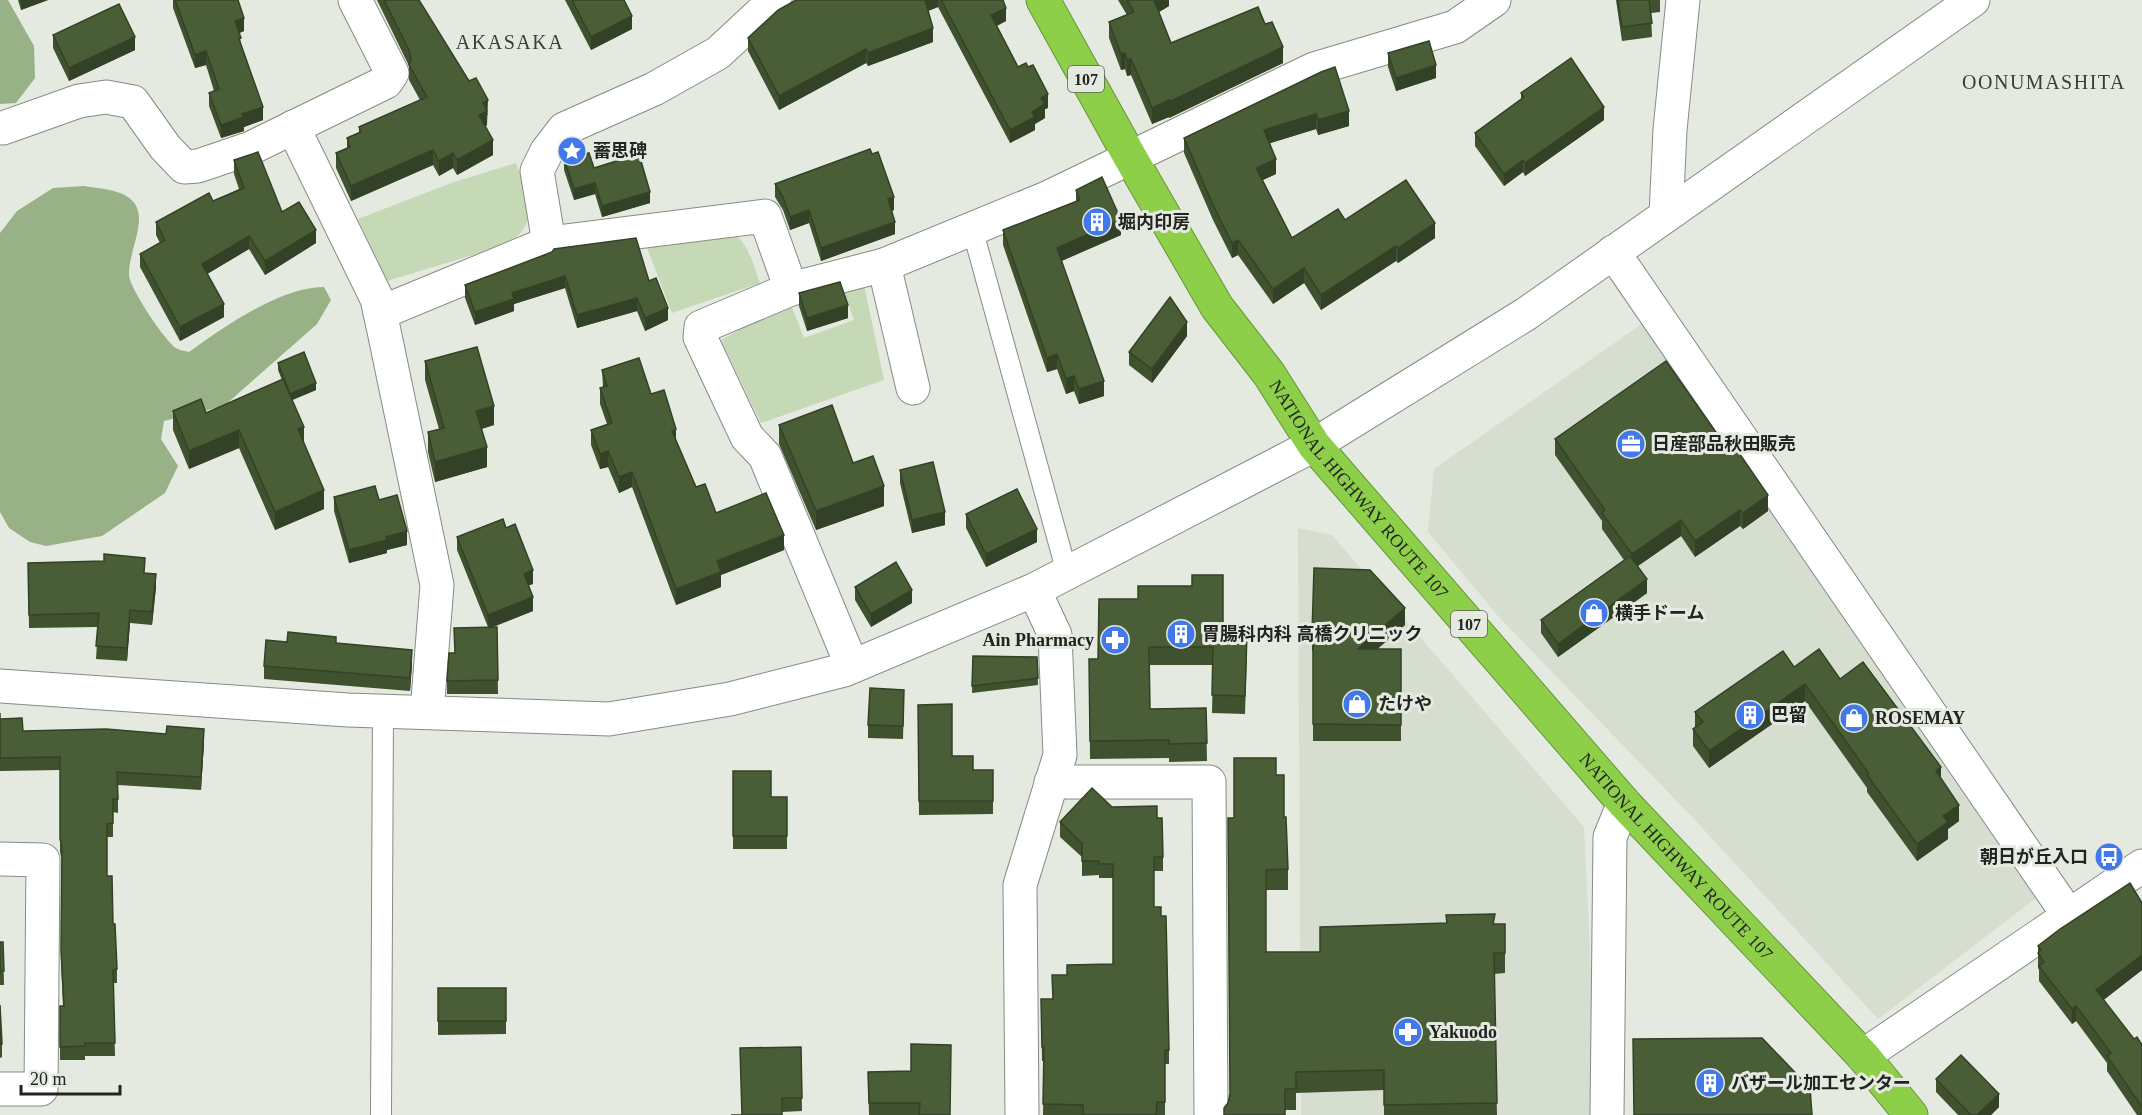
<svg xmlns="http://www.w3.org/2000/svg" width="2142" height="1115" font-family="'Times New Roman','Noto Sans JP',serif">
<rect width="100%" height="100%" fill="#e5eae1"/>
<g fill="#d5decf">
<polygon points="1646,321 2039,896 1878,1019 1695,820 1498,616 1428,532 1434,469"/>
<polygon points="1298,528 1332,535 1584,827 1598,1115 1301,1115"/>
</g>
<g fill="#c6d9b7">
<path d="M516 163C529 197 542 222 506 245L387 281 358 219 451 183Z"/>
<path d="M729 230C748 241 753 263 760 283L672 313 645 243Z"/>
<polygon points="863,280 884,380 761,423 721,340 790,302 804,338 854,320 842,286"/>
</g>
<g fill="#99b186">
<polygon points="0,0 8,0 34,46 35,78 16,103 0,104"/>
<path d="M84 186C100 189 125 189 135 204 147 222 128 253 129 275 129 287 165 341 176 348 179 350 185 351 189 352 224 327 280 287 324 287L331 300 317 324 224 406 164 421 161 439 178 466 165 493 102 536 46 546 30 542 9 528 0 512V233L17 211 53 188Z"/>
</g>
<g fill="none" stroke-linecap="round" stroke-linejoin="round">
<g stroke="#878b83" stroke-width="22">
<g id="lane">
<polyline points="972,228 1067,573"/>
<polyline points="381,1115 383,711"/>
</g>
</g>
<g stroke="#878b83" stroke-width="35">
<g id="street">
<polyline points="293,127 377,299 384,331 437,585 427,712"/>
<polyline points="3,128 79,101 106,97 133,102 165,147 184,167 198,166 251,148 386,82 392,73 355,0"/>
<polyline points="1666,215 1670,130 1683,0"/>
<polyline points="549,243 537,171 547,151 564,129 654,89 718,53 775,0"/>
<polyline points="1613,252 2069,916"/>
<polyline points="884,265 913,388"/>
<polyline points="791,289 701,327 700,337 747,437 765,456 852,666"/>
<polyline points="380,313 549,243 765,216 791,289 884,265 1047,198 1314,69 1455,27 1494,0"/>
<polyline points="1051,782 1209,782 1211,1115"/>
<polyline points="0,859 43,860 41,1089 0,1089"/>
<polyline points="1863,1056 2142,866"/>
<polyline points="1022,1115 1020,885 1060,755 1055,635 1034,590"/>
<polyline points="1607,1115 1610,837 1624,803"/>
</g>
</g>
<g stroke="#878b83" stroke-width="35">
<polyline id="secondary" points="0,686 348,710 609,719 730,699 844,670 1034,590 1314,445 1526,314 1973,0"/>
</g>
<g stroke="#68933b" stroke-width="35">
<g id="highway">
<path id="s1" d="M1043 0 1130 157 1217 307 1269 374 1314 445 1624 803 1863 1056 1911 1115"/>
</g>
</g>
<use href="#lane" stroke="#fff" stroke-width="20"/>
<use href="#street" stroke="#fff" stroke-width="33"/>
<use href="#secondary" stroke="#fff" stroke-width="33"/>
<use href="#highway" stroke="#8ecf49" stroke-width="33"/>
</g>
<g fill="#3f512e">
<polygon points="18,0 48,0 21,10"/>
<polygon points="173,0 238,0 244,31 239,33 241,44 263,120 244,127 244,131 221,138 209,106 209,93 214,91 206,65 195,68 173,8"/>
<polygon points="377,0 419,0 488,114 487,115 487,125 485,127 493,155 457,175 453,168 439,176 433,165 351,201 336,168 336,153 347,148 347,138 359,132 359,127 420,100 409,80 409,66"/>
<polygon points="565,0 624,0 632,29 591,50"/>
<polygon points="796,0 1003,0 1006,21 997,26 1018,67 1048,108 1045,109 1045,118 1035,124 1035,130 1010,143 938,7 928,11 933,42 868,66 866,63 779,110 748,51 748,38"/>
<polygon points="1118,0 1169,0 1169,6 1159,12 1171,43 1283,63 1169,118 1169,117 1152,124 1131,75 1127,76 1125,69 1121,70 1109,38 1109,22 1127,15"/>
<polygon points="1616,0 1660,0 1660,12 1651,13 1652,37 1622,41"/>
<polygon points="53,35 135,50 69,81 53,48"/>
<polygon points="1388,53 1436,78 1396,91 1388,67"/>
<polygon points="1321,72 1349,126 1318,135 1316,129 1270,143 1276,174 1263,180 1292,238 1345,220 1435,238 1398,263 1396,261 1321,310 1304,283 1273,304 1238,255 1232,258 1213,220 1184,153 1184,138"/>
<polygon points="1521,93 1604,120 1525,176 1523,172 1504,186 1475,146 1475,133 1521,99"/>
<polygon points="564,159 594,168 650,203 602,217 595,194 574,200 564,170"/>
<polygon points="234,160 282,212 316,243 265,275 249,249 207,274 224,317 180,341 140,267 140,254 160,243 156,235 156,222 213,201 239,189 234,174"/>
<polygon points="775,184 894,210 892,211 895,234 821,261 809,223 790,230 783,210 775,197"/>
<polygon points="1076,190 1121,235 1061,261 1104,396 1079,404 1074,391 1066,394 1057,369 1047,372 1003,245 1003,230 1076,201"/>
<polygon points="552,252 649,281 668,320 645,331 637,311 577,328 565,288 514,304 514,311 475,325 465,298 465,285"/>
<polygon points="799,293 848,318 807,331 799,306"/>
<polygon points="1187,336 1152,383 1129,365 1129,352"/>
<polygon points="425,361 494,425 482,429 487,467 435,482 428,452 428,432 439,429 425,380"/>
<polygon points="278,363 316,390 292,400 304,443 324,509 275,530 239,448 189,469 173,430 173,411 206,413 282,380 278,370"/>
<polygon points="602,370 651,394 676,441 696,487 716,513 784,550 721,575 721,587 676,605 632,487 619,493 608,467 600,469 591,445 591,430 607,424 600,404 600,388 603,387"/>
<polygon points="779,425 853,463 884,506 816,530 779,444"/>
<polygon points="1555,439 1768,511 1743,529 1740,526 1695,557 1681,536 1638,566 1647,593 1558,657 1541,633 1541,620 1624,560 1602,529 1602,521 1555,455"/>
<polygon points="900,470 945,525 912,533 900,483"/>
<polygon points="334,497 379,500 407,545 387,550 387,553 349,563 334,511"/>
<polygon points="966,514 1037,542 986,567 966,528"/>
<polygon points="506,528 533,584 529,585 533,611 492,627 497,627 498,694 447,694 447,681 455,653 488,627 457,550 457,537"/>
<polygon points="28,563 145,573 156,587 152,625 130,623 127,661 96,659 98,627 29,628"/>
<polygon points="855,587 912,603 871,627 855,600"/>
<polygon points="1099,599 1223,632 1247,651 1245,714 1212,713 1213,665 1149,665 1150,709 1206,708 1207,761 1169,762 1169,758 1090,759 1089,659 1098,659"/>
<polygon points="1405,625 1377,649 1401,649 1401,741 1313,741 1313,651 1312,651 1312,634"/>
<polygon points="287,642 336,643 412,663 410,691 264,679 264,666"/>
<polygon points="973,656 1037,657 1038,685 972,693"/>
<polygon points="1794,667 1840,679 1941,779 1959,821 1948,829 1948,839 1917,861 1867,792 1867,788 1805,701 1709,768 1693,746 1693,729 1695,728 1695,712"/>
<polygon points="904,703 903,739 868,738 868,725"/>
<polygon points="918,705 952,756 973,770 993,770 993,814 919,815"/>
<polygon points="0,713 0,719 23,731 204,742 201,790 118,785 118,813 113,812 113,837 107,837 107,876 117,969 117,983 113,983 115,1056 85,1056 85,1060 60,1060 60,1006 63,1006 61,963 62,860 60,852 60,770 0,771"/>
<polygon points="733,771 771,797 787,797 787,849 733,849"/>
<polygon points="1276,775 1284,817 1288,869 1288,890 1266,890 1266,952 1320,952 1446,923 1446,915 1495,924 1505,924 1505,973 1494,974 1497,1115 1384,1115 1384,1090 1296,1093 1296,1110 1285,1110 1228,1103 1230,1095 1234,818"/>
<polygon points="1112,807 1157,818 1163,857 1163,871 1154,871 1154,907 1161,916 1169,1050 1169,1064 1165,1064 1165,1115 1043,1115 1044,1061 1042,1061 1041,999 1052,999 1067,975 1113,964 1113,878 1099,878 1099,875 1082,876 1082,857 1060,837 1060,822"/>
<polygon points="0,942 3,942 4,985 0,985"/>
<polygon points="2038,946 2142,970 2103,1000 2134,1039 2142,1045 2142,1115 2137,1115 2107,1071 2107,1063 2076,1021 2072,1024 2039,981 2039,970 2038,968"/>
<polygon points="438,988 506,988 506,1034 438,1035"/>
<polygon points="0,1005 2,1044 2,1057 0,1058"/>
<polygon points="801,1047 802,1111 782,1112 741,1115"/>
<polygon points="868,1072 950,1115 869,1115"/>
<polygon points="1936,1079 1999,1107 1991,1115 1958,1115 1936,1092"/>
</g>
<g fill="#334226">
<polygon points="21,0 48,0 21,10"/>
<polygon points="925,0 938,0 938,7 925,12"/>
<polygon points="1154,0 1169,0 1169,6 1154,15"/>
<polygon points="1006,8 1006,21 991,28 991,15"/>
<polygon points="632,16 632,29 591,50 591,37"/>
<polygon points="244,18 244,31 235,35 235,21"/>
<polygon points="933,28 933,42 868,66 868,53"/>
<polygon points="135,37 135,50 69,81 69,68"/>
<polygon points="1283,47 1283,63 1169,118 1169,102"/>
<polygon points="866,49 866,63 779,110 779,96"/>
<polygon points="206,51 206,65 195,68 195,55"/>
<polygon points="1125,53 1125,69 1121,70 1121,54"/>
<polygon points="1131,59 1131,75 1127,76 1127,60"/>
<polygon points="1436,65 1436,78 1396,91 1396,78"/>
<polygon points="1048,94 1048,108 1045,109 1045,118 1035,124 1035,130 1010,143 1010,130 1032,112 1041,98"/>
<polygon points="488,100 487,125 479,130 479,115 483,103"/>
<polygon points="1169,100 1169,117 1152,124 1152,108"/>
<polygon points="263,107 263,120 244,127 244,131 221,138 221,125 242,114"/>
<polygon points="1604,107 1604,120 1525,176 1525,163"/>
<polygon points="1349,111 1349,126 1318,135 1318,120"/>
<polygon points="1316,114 1316,129 1264,145 1264,130"/>
<polygon points="493,140 493,155 457,175 457,160"/>
<polygon points="433,150 433,165 351,201 351,186"/>
<polygon points="453,153 453,168 439,176 439,161"/>
<polygon points="1276,159 1276,174 1256,183 1256,168"/>
<polygon points="1523,160 1523,172 1504,186 1504,174"/>
<polygon points="595,183 595,194 574,200 574,189"/>
<polygon points="650,192 650,203 602,217 602,206"/>
<polygon points="894,197 894,210 888,212 888,199"/>
<polygon points="809,210 809,223 790,230 790,217"/>
<polygon points="1121,220 1121,235 1057,263 1057,248"/>
<polygon points="895,222 895,234 821,261 821,248"/>
<polygon points="1435,223 1435,238 1398,263 1398,248"/>
<polygon points="316,230 316,243 265,275 265,261"/>
<polygon points="249,236 249,249 202,277 202,264"/>
<polygon points="1238,240 1238,255 1232,258 1232,243"/>
<polygon points="1396,246 1396,261 1321,310 1321,295"/>
<polygon points="1304,268 1304,283 1273,304 1273,289"/>
<polygon points="565,276 565,288 514,304 514,311 475,325 475,312 512,293"/>
<polygon points="637,298 637,311 577,328 577,315"/>
<polygon points="224,304 224,317 180,341 180,327"/>
<polygon points="848,305 848,318 807,331 807,318"/>
<polygon points="668,308 668,320 645,331 645,318"/>
<polygon points="1187,322 1187,336 1152,383 1152,369"/>
<polygon points="1057,354 1057,369 1047,372 1047,358"/>
<polygon points="1074,376 1074,391 1066,394 1066,379"/>
<polygon points="1104,381 1104,396 1079,404 1079,389"/>
<polygon points="316,383 316,390 290,401 290,394"/>
<polygon points="494,406 494,425 476,430 476,411"/>
<polygon points="304,427 304,445 298,429"/>
<polygon points="676,429 676,444 672,431"/>
<polygon points="239,430 239,448 189,469 189,451"/>
<polygon points="487,447 487,467 435,482 435,462"/>
<polygon points="608,451 608,467 600,469 600,454"/>
<polygon points="632,472 632,487 619,493 619,477"/>
<polygon points="884,486 884,506 816,530 816,511"/>
<polygon points="324,490 324,509 275,530 275,512"/>
<polygon points="1768,495 1768,511 1743,529 1743,513"/>
<polygon points="1740,510 1740,526 1695,557 1695,541"/>
<polygon points="945,512 945,525 912,533 912,520"/>
<polygon points="1681,520 1681,536 1632,570 1632,554"/>
<polygon points="1037,529 1037,542 986,567 986,554"/>
<polygon points="407,531 407,545 387,550 387,553 349,563 349,550 386,537"/>
<polygon points="784,535 784,550 721,575 721,587 676,605 676,589 717,561"/>
<polygon points="533,570 533,584 524,587 524,574"/>
<polygon points="156,574 156,587 152,625 152,612"/>
<polygon points="1647,579 1647,593 1558,657 1558,644"/>
<polygon points="912,590 912,603 871,627 871,614"/>
<polygon points="533,597 533,611 488,629 488,615"/>
<polygon points="1405,608 1405,625 1358,666 1358,649"/>
<polygon points="130,610 130,623 127,661 127,648"/>
<polygon points="412,650 412,663 410,691 410,678"/>
<polygon points="1805,684 1805,701 1709,768 1709,751"/>
<polygon points="204,729 204,742 201,790 201,777"/>
<polygon points="1941,767 1941,784 1936,771"/>
<polygon points="1959,805 1959,821 1948,829 1948,839 1917,861 1917,844 1943,816"/>
<polygon points="2142,955 2142,970 2096,1006 2096,990"/>
<polygon points="2076,1006 2076,1021 2072,1024 2072,1009"/>
<polygon points="1999,1094 1999,1107 1991,1115 1977,1115"/>
</g>
<g fill="#495e36" stroke="#334226" stroke-width="1.5">
<polygon points="175,0 238,0 244,18 235,21 241,38 239,39 263,107 242,114 244,117 221,125 209,93 219,89 206,51 195,55"/>
<polygon points="384,0 419,0 469,81 476,78 488,100 483,103 487,111 479,115 493,140 457,160 453,153 439,161 433,150 351,186 336,153 350,147 347,138 361,132 359,127 427,97 409,65 411,59 409,50"/>
<polygon points="572,0 624,0 632,16 591,37"/>
<polygon points="796,0 925,0 933,28 868,53 866,49 779,96 748,38 778,10"/>
<polygon points="941,0 1003,0 1006,8 991,15 1018,67 1026,63 1028,67 1033,65 1048,94 1041,98 1045,104 1032,112 1035,117 1010,130"/>
<polygon points="1127,0 1154,0 1171,43 1258,7 1265,24 1272,22 1283,47 1169,102 1169,100 1152,108 1131,59 1127,60 1125,53 1121,54 1109,22 1134,12"/>
<polygon points="1618,0 1649,0 1652,23 1622,27"/>
<polygon points="119,4 135,37 69,68 53,35"/>
<polygon points="1429,41 1436,65 1396,78 1388,53"/>
<polygon points="1571,58 1604,107 1525,163 1523,160 1504,174 1475,133 1524,97 1521,93"/>
<polygon points="1335,67 1349,111 1318,120 1316,114 1264,130 1276,159 1256,168 1292,238 1338,209 1345,220 1406,180 1435,223 1398,248 1396,246 1321,295 1304,268 1273,289 1238,240 1232,243 1213,205 1184,138 1321,72"/>
<polygon points="870,149 872,154 878,152 894,197 888,199 895,222 821,248 809,210 790,217 783,197 775,184"/>
<polygon points="258,152 282,212 299,202 316,230 265,261 249,236 202,264 224,304 180,327 140,254 165,240 156,222 209,193 213,201 244,188 234,160"/>
<polygon points="589,153 594,168 639,154 650,192 602,206 595,183 574,189 564,159"/>
<polygon points="1102,177 1121,220 1057,248 1104,381 1079,389 1074,376 1066,379 1057,354 1047,358 1003,230 1080,200 1076,190"/>
<polygon points="636,238 649,281 656,278 668,308 645,318 637,298 577,315 565,276 512,293 514,299 475,312 465,285 552,252 554,249"/>
<polygon points="840,282 848,305 807,318 799,293"/>
<polygon points="1170,297 1187,322 1152,369 1129,352"/>
<polygon points="477,347 494,406 476,411 487,447 435,462 428,432 444,428 425,361"/>
<polygon points="304,352 316,383 290,394 278,363"/>
<polygon points="639,358 651,394 664,390 676,429 672,431 696,487 705,484 716,513 766,493 784,535 717,561 721,572 676,589 632,472 619,477 608,451 600,454 591,430 612,423 600,388 607,386 602,370"/>
<polygon points="1666,361 1727,448 1732,453 1737,450 1768,495 1743,513 1740,510 1695,541 1681,520 1632,554 1602,513 1605,510 1555,439"/>
<polygon points="283,379 304,427 298,429 324,490 275,512 239,430 189,451 173,411 201,399 206,413"/>
<polygon points="832,405 853,463 873,456 884,486 816,511 779,425"/>
<polygon points="933,462 945,512 912,520 900,470"/>
<polygon points="375,486 379,500 397,495 407,531 386,537 387,540 349,550 334,497"/>
<polygon points="1017,489 1037,529 986,554 966,514"/>
<polygon points="503,519 506,528 515,524 533,570 524,574 533,597 488,615 457,537"/>
<polygon points="104,554 145,558 144,573 156,574 152,612 130,610 127,648 96,646 99,613 29,615 28,563 104,561"/>
<polygon points="1630,556 1647,579 1558,644 1541,620"/>
<polygon points="896,562 912,590 871,614 855,587"/>
<polygon points="1314,568 1370,570 1405,608 1358,649 1401,649 1401,725 1313,724 1313,634 1312,634"/>
<polygon points="1192,575 1223,575 1223,632 1247,633 1245,696 1212,695 1213,647 1149,647 1150,709 1206,708 1207,743 1169,744 1169,740 1090,741 1089,659 1098,659 1099,599 1138,599 1138,586 1192,586"/>
<polygon points="497,627 498,680 447,681 449,653 455,653 454,628"/>
<polygon points="288,632 336,637 336,643 412,650 410,678 264,666 266,640 287,642"/>
<polygon points="1819,649 1840,679 1863,662 1941,767 1936,771 1959,805 1943,816 1948,822 1917,844 1867,775 1869,774 1805,684 1709,751 1693,729 1703,722 1695,712 1783,651 1794,667"/>
<polygon points="973,656 1037,657 1038,678 972,686"/>
<polygon points="870,688 904,690 903,726 868,725"/>
<polygon points="952,704 952,756 973,756 973,770 993,770 993,801 919,801 918,705"/>
<polygon points="0,713 0,719 22,718 23,731 106,729 166,734 167,726 204,729 201,777 117,772 118,799 113,799 113,823 107,824 107,876 112,876 113,924 115,924 117,969 113,970 115,1043 85,1043 85,1046 60,1047 60,1006 64,1006 61,950 62,847 60,839 60,757 0,758"/>
<polygon points="1234,758 1276,758 1276,775 1284,775 1284,817 1286,817 1288,869 1266,870 1266,952 1320,952 1320,927 1447,923 1446,915 1495,914 1493,924 1505,924 1505,953 1494,953 1497,1103 1384,1105 1384,1070 1296,1072 1296,1089 1285,1089 1285,1115 1224,1115 1224,1108 1228,1103 1230,1094 1228,818 1234,818"/>
<polygon points="733,771 771,771 771,797 787,797 787,836 733,836"/>
<polygon points="1092,788 1112,807 1157,806 1157,818 1162,818 1163,857 1154,857 1154,907 1161,907 1161,916 1166,916 1169,1050 1165,1050 1165,1102 1157,1102 1156,1115 1083,1115 1083,1105 1043,1104 1044,1047 1042,1047 1041,999 1053,999 1052,975 1067,975 1067,965 1113,964 1113,864 1099,864 1099,861 1082,861 1082,843 1060,822"/>
<polygon points="2130,883 2142,903 2142,955 2096,990 2134,1039 2137,1037 2142,1045 2142,1107 2107,1056 2111,1053 2076,1006 2072,1009 2039,966 2044,962 2038,953 2041,950 2038,946 2060,929"/>
<polygon points="0,942 3,942 4,971 0,971"/>
<rect x="438" y="988" width="68" height="33"/>
<polygon points="0,1005 2,1044 0,1044"/>
<polygon points="1762,1038 1810,1088 1812,1115 1634,1115 1633,1039"/>
<polygon points="911,1044 951,1045 950,1115 919,1115 920,1103 869,1103 868,1072 911,1071"/>
<polygon points="801,1047 802,1098 782,1098 782,1115 731,1115 742,1115 740,1048"/>
<polygon points="1961,1055 1999,1094 1977,1115 1971,1115 1936,1079"/>
</g>
<defs>
<g id="sight-disc" transform="scale(1.5)"><circle r="9.5" fill="#4279ea" stroke="#e5eae1"/><path d="M0-6L1.8-2.2L6-1.7L2.9 1.2L3.7 5.4L0 3.3L-3.7 5.4L-2.9 1.2L-6-1.7L-1.8-2.2Z" fill="#fff"/></g>
<g id="building-disc" transform="scale(1.5)"><circle r="9.5" fill="#4279ea" stroke="#e5eae1"/><path d="M-4-6H4V6H1V3H-1V6H-4ZM-2.5-4.3h1.7v1.8h-1.7ZM.8-4.3h1.7v1.8H.8ZM-2.5-1h1.7V.8h-1.7ZM.8-1h1.7V.8H.8Z" fill="#fff"/></g>
<g id="office-disc" transform="scale(1.5)"><circle r="9.5" fill="#4279ea" stroke="#e5eae1"/><path d="M-6-3h4V-5.5h4V-3h4V5H-6ZM-1-4.5V-3h2v-1.5ZM-6 0V1H6V0Z" fill="#fff"/></g>
<g id="shop-disc" transform="scale(1.5)"><circle r="9.5" fill="#4279ea" stroke="#e5eae1"/><path d="M-5-2.5h2.3a2.7 3.5 0 0 1 5.4 0H5L5.5 6h-11ZM-1.5-2.5h3a1.5 2.3 0 0 0-3 0Z" fill="#fff"/></g>
<g id="pharmacy-disc" transform="scale(1.5)"><circle r="9.5" fill="#4279ea" stroke="#e5eae1"/><path d="M-2-6h4v4h4v4h-4v4h-4v-4h-4v-4h4Z" fill="#fff"/></g>
<g id="bus-disc" transform="scale(1.5)"><circle r="9.5" fill="#4279ea" stroke="#e5eae1"/><path d="M-5-6H5V4H4V6H2V4H-2V6H-4V4H-5ZM-3.5-4V0h7V-4ZM-3.5 1.2v1.5H-2V1.2ZM2 1.2v1.5H3.5V1.2Z" fill="#fff"/></g>
</defs>
<g fill-rule="evenodd">
<use href="#sight-disc" x="572" y="151"/>
<use href="#building-disc" x="1097" y="222"/>
<use href="#office-disc" x="1631" y="444"/>
<use href="#shop-disc" x="1594" y="613"/>
<use href="#building-disc" x="1181" y="634"/>
<use href="#pharmacy-disc" x="1115" y="640"/>
<use href="#shop-disc" x="1357" y="704"/>
<use href="#building-disc" x="1750" y="715"/>
<use href="#shop-disc" x="1854" y="718"/>
<use href="#bus-disc" x="2109" y="857"/>
<use href="#pharmacy-disc" x="1408" y="1032"/>
<use href="#building-disc" x="1710" y="1083"/>
</g>
<g text-anchor="middle" stroke-width="6" stroke-linejoin="round" paint-order="stroke">
<g fill="#e5eae1" stroke="#5c5f5b" stroke-width="1.5">
<rect x="1068" y="66" width="36" height="26" rx="4.5"/>
<rect x="1451" y="611" width="36" height="26" rx="4.5"/>
</g>
<g font-size="16" font-weight="bold" fill="#222421">
<text x="1086" y="85">107</text>
<text x="1469" y="630">107</text>
</g>
<g font-size="18" font-weight="bold" fill="#222421" stroke="#e5eae1" text-anchor="start">
<text x="593" y="157">蓄思碑</text>
<text x="1118" y="228">堀内印房</text>
<text x="1652" y="450">日産部品秋田販売</text>
<text x="1615" y="619">横手ドーム</text>
<text x="1202" y="640">胃腸科内科 高橋クリニック</text>
<text x="1094" y="646" text-anchor="end">Ain Pharmacy</text>
<text x="1378" y="710">たけや</text>
<text x="1771" y="721">巴留</text>
<text x="1875" y="724">ROSEMAY</text>
<text x="2088" y="863" text-anchor="end">朝日が丘入口</text>
<text x="1429" y="1038">Yakuodo</text>
<text x="1731" y="1089">バザール加工センター</text>
</g>
<g font-size="18" fill="#222421" stroke="#e5eae1">
<text dy="6" stroke="none"><textPath href="#s1" startOffset="584">NATIONAL HIGHWAY ROUTE 107</textPath></text>
<text dy="6" stroke="none"><textPath href="#s1" startOffset="1070">NATIONAL HIGHWAY ROUTE 107</textPath></text>
</g>
<g font-size="20" letter-spacing="1.5" fill="#3a3e37" stroke="#e5eae1">
<text x="510" y="49">AKASAKA</text>
<text x="2044" y="89">OONUMASHITA</text>
</g>
</g>
<path d="M21 1085v9h99v-9" fill="none" stroke="#222421" stroke-width="3"/>
<text x="30" y="1085" font-size="18" fill="#222421" stroke="#e5eae1" stroke-width="4.5" paint-order="stroke">20 m</text>
</svg>
